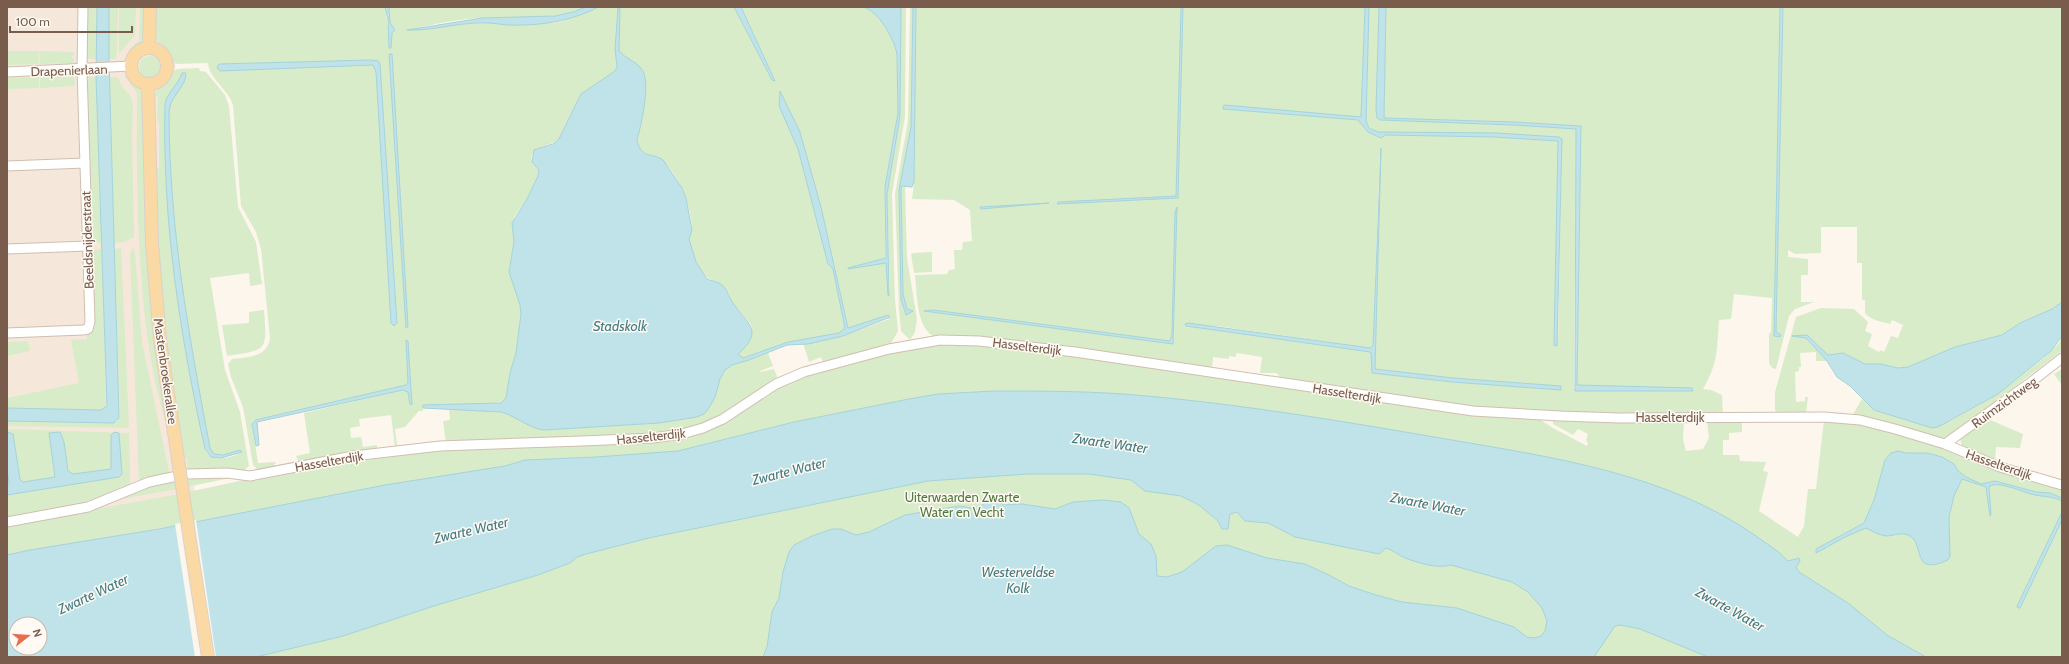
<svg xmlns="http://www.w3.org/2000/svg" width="2069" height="664" font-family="Cabin,sans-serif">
<rect width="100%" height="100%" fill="#fdf6ec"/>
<path fill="#f5e8da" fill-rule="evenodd" d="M7 7H179L175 73 172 281 196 503 222 657H7ZM16 624H40V648H16Z"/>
<g fill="#d8ecc9" fill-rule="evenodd">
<polygon points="88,7 97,7 96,59 87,59"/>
<polygon points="109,7 118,7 117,53 115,59 109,59"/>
<polygon points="119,7 136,7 135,35 119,54"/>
<path d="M140 7H146C145 28 147 53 124 61L129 50 139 40Z"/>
<path d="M155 7H385L391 47 392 33 395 29 390 23 389 7H586C553 22 517 15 482 18 458 19 433 24 409 30L476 23H497L505 25 552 23 563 21 598 7H734L772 80 775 81 741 7 870 8 889 32 897 54 898 113 885 187V259L890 295 887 194 900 116 901 7H906L905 116 892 194 895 300 898 331 889 347 823 363 821 357 809 362 803 343 843 336 889 319 888 315 848 328 821 207 800 132 780 91 779 106 798 149 828 264 833 269 845 328 844 330 839 333 788 342 743 358 738 354 752 327C748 319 739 311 733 303 730 300 730 293 726 290 713 278 705 281 696 262 693 256 689 245 689 238 690 235 692 232 692 229 692 219 687 197 682 188 678 180 671 169 665 163 655 152 641 159 637 140 641 125 652 80 641 68 635 61 625 58 619 51V8L615 49 617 67 615 71 581 94 559 139C551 146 525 149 533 164 534 167 537 169 539 172L538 176 527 199 514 217V242L509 272 520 305 521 314 516 353 510 373 506 398 504 402 471 405H423V411H419L405 427 395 429 397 445 395 447 391 415 359 419 360 426 350 428 351 438 361 437 363 447 377 445V450L299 462 296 456 310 453 304 413 403 390 408 392 410 404 412 405 407 340 406 341 408 383 406 385 253 420 252 424 258 463 276 462 273 468 258 470 253 465 243 407 231 377 228 364 232 359C248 357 267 358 270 338L261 249 256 232 241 206 233 105C228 89 209 79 208 63L177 64 170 60 156 39ZM370 60 380 64 397 323 392 325 376 72 373 65 218 70V65L220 64Z"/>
<polygon points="910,7 913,7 911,127 899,190 901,299 905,313 908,310 905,304 903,294 901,189 905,186 907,258 917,319 915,332 910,340 901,331 899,310 895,194 908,121"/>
<path d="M916 7H1181L1176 196 1057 203 1178 198 1183 7H1365L1361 117 1223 109 1358 120 1368 132 1381 138 1386 135 1494 137 1558 141V345L1562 139 1378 132C1371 129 1366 126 1365 118L1369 7H1379L1376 110 1377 118 1380 120 1513 125 1576 129 1574 389H1693L1577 386 1581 126 1513 122 1384 118 1386 7H1780L1774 336 1778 334 1776 332 1783 7H2062V302L2052 309 2020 323 2002 335 1955 347 1908 367 1898 368 1881 364H1865L1843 353 1828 355 1807 335 1793 336 1806 338 1827 361H1816V352L1800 353 1801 367H1799V371L1795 372 1796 402 1805 401V397H1808L1806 413H1778L1775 410V392L1796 317 1821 308 1854 309 1868 322 1865 331 1872 334 1868 346 1879 352 1880 350 1884 352 1891 336 1898 338 1903 325 1892 320 1890 324C1881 321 1872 321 1865 313V300H1862V263H1857V227H1821V253L1795 254 1788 250V257L1808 259V275H1801V302H1814L1795 309 1789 316 1776 369 1772 368 1769 363V334L1771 332 1772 298 1734 294 1731 319 1719 320C1717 349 1718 364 1703 389L1711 390 1722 395 1723 415H1610L1472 407 1278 379 1279 375 1276 373H1260L1262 357 1237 353 1235 357 1229 356V359L1213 357 1212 369 935 337C916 329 917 293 915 275L947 274 949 270 955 269 954 250H962L963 242 972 241 970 210 954 200 912 199 914 184ZM1380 149 1375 369 1453 378 1561 386 1560 390 1452 382 1373 373 1371 353 1370 352 1186 326H1217L1370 348 1373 346ZM1177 207 1173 344 924 311 933 310 1170 341 1172 334Z"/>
<polygon points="7,51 38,51 39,64 7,65"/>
<polygon points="39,51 74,52 74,55 72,56 72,58 74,58 74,63 40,64"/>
<circle cx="150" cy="67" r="11"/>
<path d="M199 68 200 71 206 72 225 95 229 106 238 207 256 242 262 284 250 286 249 273 210 278 225 370 240 412 249 466 244 470H188L187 458H183L166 349 156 236V168H159V125L157 119 158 97 155 96 158 87 173 71 178 69ZM182 73C182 93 170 93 169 112 169 226 189 337 210 448L214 454 219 455 242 452C232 458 210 464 205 449 180 336 162 220 165 104 167 93 179 84 182 73Z"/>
<polygon points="72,74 74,74 75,86 40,88 40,77 71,76"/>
<path d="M124 75C136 77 141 88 143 99L172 445C162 411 153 377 148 342 137 259 136 175 137 93Z"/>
<polygon points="39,77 39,88 7,89 7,78"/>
<polygon points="87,77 96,77 102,243 91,243 90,238 92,237"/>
<polygon points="109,77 117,77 124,89 130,95 133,105 132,134 134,237 124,242 114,243"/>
<polygon points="121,248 129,426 126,428 7,426 7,421 88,423 117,422 120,416 114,249"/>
<polygon points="133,248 135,253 142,342 169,472 139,482 130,254"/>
<polygon points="102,249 106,407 101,410 7,408 7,398 79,383 71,340 87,339 87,333 93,329 91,254 93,250"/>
<polygon points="932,252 932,272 914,273 911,254 914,253"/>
<path d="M264 310C267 351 268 350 227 356L222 325 249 323V312Z"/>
<polygon points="2062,336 2062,350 2059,353 2008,392 1997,399 1990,410 1948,437 1943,439 1852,416 1862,399 1874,410 1932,428 1952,420 1998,394 2045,357 2059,343"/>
<polygon points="28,341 30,351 7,356 7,342"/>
<path d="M922 344H983L1539 419 1553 428 1587 446 1588 444 1586 440 1588 434 1578 429 1573 435 1553 424V420H1684L1683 439 1686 451 1703 449 1709 438 1707 421 1742 420V432L1729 433V440H1723V455H1739L1740 461 1766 462 1763 471 1768 472 1759 511 1798 537 1804 526 1808 489H1816L1824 420 1876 425 2062 487V498L2050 493 2036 492 1995 481 1981 484 1969 479 1959 472 1962 477 1984 486 1992 483 2032 492 2049 494 2062 500V657H218L200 521 7 555V525L174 495 286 471 422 451 676 438 792 380ZM1864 523V526L1815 550Z"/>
<path d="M768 353 773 366 760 371V372L774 369 779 381 705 425 664 434 446 443 443 421 450 420 449 410C469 410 492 409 510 415 523 418 531 429 544 430L659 423 697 417 715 397 720 379 725 370 733 364Z"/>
<polygon points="2062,369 2062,385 2054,374"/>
<polygon points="1988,419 2023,434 2020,448 1996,447 1995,461 1962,446 1960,438"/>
<polygon points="7,429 129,433 130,484 86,504 7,520 7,495 121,475 111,435 111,469 73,474 68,471 64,442 49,433 55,477 23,482 20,479 13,434 7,432"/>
<path d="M240 476 172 490 104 502C132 491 161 479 190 477 206 475 223 476 240 476Z"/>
</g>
<g fill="#bfe3e8" stroke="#a5d3da" fill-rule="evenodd">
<polygon points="97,7 109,7 109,59 119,418 114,423 7,421 7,408 101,410 107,406 96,77"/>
<polygon points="385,7 389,7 390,23 395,30 392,33 391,48 389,48 388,19"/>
<path d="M586 7H598C570 22 538 26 507 25 497 24 487 22 476 23 453 24 430 31 407 30L482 18 555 16 573 12Z"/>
<polygon points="734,7 741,7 775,81 772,80"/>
<path d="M863 7H901L900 116 887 194 889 296 888 295 886 263 848 269V268L886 258 885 187 898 113 897 54C894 39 878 10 863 7Z"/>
<polygon points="913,7 916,7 914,182 912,187 902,186 901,189 903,294 907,309 913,311 906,315 901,299 899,190 911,127"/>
<polygon points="1181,7 1183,7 1178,198 1057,204 1058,202 1176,196"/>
<polygon points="1365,7 1369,7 1366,121 1369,128 1378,132 1496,133 1559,137 1562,139 1557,346 1554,345 1558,141 1494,137 1386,135 1381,138 1368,132 1358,120 1223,109 1224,105 1361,117"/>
<polygon points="1379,7 1386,7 1384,118 1513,122 1581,126 1577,385 1692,388 1693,391 1575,391 1576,129 1513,125 1380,120 1377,118 1376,110"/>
<polygon points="1780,7 1783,7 1776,332 1781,335 1780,337 1774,336 1774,331"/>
<path d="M618 8 620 9 619 51C625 58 635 61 641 68 652 80 641 125 637 140 642 160 652 152 663 160L682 188 686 198 692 230 689 239 692 249 696 262 707 279C711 281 715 281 719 283 727 287 728 296 733 303 747 324 765 330 738 354L743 358 788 342 839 333 845 328 833 269 828 264 798 149 779 106 780 91 800 132 821 207 848 328 888 315 890 317 843 336 808 344 787 345 749 360 732 365 725 370 720 379 715 397 709 408 704 414 697 417 659 423 544 430C530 429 516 416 501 412L423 408V405L501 403 506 398 510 373 516 353 521 314 520 305 509 272 514 242 512 223 527 199 538 176 539 171 532 162 534 150 553 144 559 139 581 94 615 71 617 67 615 49Z"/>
<polygon points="389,54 392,54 408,327 406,328"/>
<polygon points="370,60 378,61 380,64 397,323 394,326 391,323 376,72 373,65 220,71 217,68 219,64"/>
<path d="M182 73H186C186 88 170 95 169 112 169 226 189 337 210 448L214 454 223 455 240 450 242 452 221 458 211 457 205 449C180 336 162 220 165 104 166 94 179 84 182 73Z"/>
<polygon points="1381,148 1375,369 1453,378 1561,386 1561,390 1452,382 1372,373 1371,353 1370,352 1186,326 1185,324 1188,323 1370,348 1373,346"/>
<polygon points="1049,203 981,209 980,207"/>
<polygon points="1177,207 1173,344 924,311 933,310 1170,341 1172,334 1175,212"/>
<polygon points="2062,302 2062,336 2051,351 1998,394 1938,427 1932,428 1874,410 1850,386 1837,377 1827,361 1806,338 1792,336 1807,335 1828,355 1843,353 1865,364 1881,364 1898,368 1908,367 1955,347 2002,335 2020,323 2052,309"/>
<polygon points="406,340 408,341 412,405 410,404 408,392 403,390 257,422 259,445 256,446 252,424 255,420 406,385 408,383"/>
<path d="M994 391C1045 391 1096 391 1147 396 1247 405 1347 422 1446 439 1551 457 1666 473 1756 536 1767 544 1779 551 1788 561L1799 558 1800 561 1796 567 1799 572 1848 603 1887 635 1926 657H1708L1640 629 1620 625 1615 626 1594 657H763L767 647 772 612 779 598 783 572 789 552 794 545 812 536 832 529H841L856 535 869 532 905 515 959 506 977 509 985 503 997 501 1004 505 1022 504 1055 509 1073 502 1103 500 1121 502 1129 508 1139 534 1151 544 1156 556 1157 576 1167 577 1182 572 1216 546 1227 545 1267 558 1305 564 1329 575 1349 586 1376 595 1402 602 1457 608 1514 627 1527 637 1534 638 1541 636 1545 631 1547 621 1542 608 1528 592 1512 582 1451 565C1437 569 1419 563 1405 558 1398 555 1393 550 1386 548L1379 554 1295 537 1268 523 1245 521 1237 512 1230 514 1228 529H1222L1218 521 1199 505 1181 496 1145 491 1131 480 1089 474H1028L928 481 649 538 586 554 577 557 570 563 538 575 434 606 343 636 256 657H7V555L30 550 159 529 385 485 505 466 525 460 596 457 678 451 794 422 909 399 938 394ZM16 624H40V648H16Z"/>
<polygon points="7,432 13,434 20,479 23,482 55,477 49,433 60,432 64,442 68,471 73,474 111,469 111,435 114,432 119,433 122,474 119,477 7,495 7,487 9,483 7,470"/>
<path d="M1898 451 1906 453H1927L1942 457 1954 464 1958 471 1966 477 1981 484 1995 481 2036 492 2050 493 2062 498V501C2052 496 2045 497 2035 495 2021 492 2006 483 1992 485L1989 487 1991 514 1990 516 1986 487 1962 479 1954 496 1949 517 1950 556 1948 560C1911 577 1925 545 1910 536 1902 531 1894 536 1886 536 1879 535 1872 531 1866 528L1847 536 1816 553V549L1864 523 1874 500 1885 460 1891 453Z"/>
<polygon points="2062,512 2062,520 2020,608 2018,608 2017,606"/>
</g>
<polygon fill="#fdf6ec" points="196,520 216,657 195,657 175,524"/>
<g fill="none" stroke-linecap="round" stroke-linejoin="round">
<g stroke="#d1beb0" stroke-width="11">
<g id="minor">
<polyline points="7,72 131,66"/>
<polyline points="7,166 85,163"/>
<polyline points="7,249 88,246"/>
<polyline points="7,333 83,330 88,329 90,322 82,70 83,7"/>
<polyline points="1945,444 2030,383 2062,358"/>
<polyline points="7,522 88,507 149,482 187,474 227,473 250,476 353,456 440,446 582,441 653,438 682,434 703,428 723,419 776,384 804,372 889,349 940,340 979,341 1075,352 1473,411 1561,416 1619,418 1824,417 1860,420 1895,429 1945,444 2000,467 2062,485"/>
</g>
</g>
<g stroke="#dad1cd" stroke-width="14">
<g id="major">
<polyline points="149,48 150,7"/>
<circle cx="149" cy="66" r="18"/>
<polyline points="148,84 152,243 160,340 178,459"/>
<polyline points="192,554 208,657"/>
</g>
</g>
<use href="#minor" stroke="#fff" stroke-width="9"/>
<use href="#major" stroke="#fbd9a5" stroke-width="12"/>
<g stroke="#dad1cd" stroke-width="14" stroke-linecap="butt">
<polyline id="major-bridge" points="178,459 192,554"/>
</g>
<use href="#major-bridge" stroke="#fbd9a5" stroke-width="12"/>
</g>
<g text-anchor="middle" stroke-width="3" stroke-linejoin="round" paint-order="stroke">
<g font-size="13" fill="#7a5c4d" stroke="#fffaf3">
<text transform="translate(69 70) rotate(-2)" y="5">Drapenierlaan</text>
<text transform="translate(87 240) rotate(-92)" y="5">Beeldsnijderstraat</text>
<text transform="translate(1027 346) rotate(7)" y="5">Hasselterdijk</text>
<text transform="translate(166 371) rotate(82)" y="5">Mastenbroekerallee</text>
<text transform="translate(1347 393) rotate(9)" y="5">Hasselterdijk</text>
<text transform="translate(2004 402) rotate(-36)" y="5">Ruimzichtweg</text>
<text x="1670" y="422">Hasselterdijk</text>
<text transform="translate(651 436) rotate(-6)" y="5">Hasselterdijk</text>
<text transform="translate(329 461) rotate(-10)" y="5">Hasselterdijk</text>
<text transform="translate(1999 464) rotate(19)" y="5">Hasselterdijk</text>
</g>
<g font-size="13" fill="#537a41" stroke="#fffaf3">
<text x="962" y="502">Uiterwaarden Zwarte<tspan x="962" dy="15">Water en Vecht</tspan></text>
</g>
<g font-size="14" font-style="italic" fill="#437c86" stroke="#fffaf3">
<text x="620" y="331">Stadskolk</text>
<text transform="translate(1110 443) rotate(8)" y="5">Zwarte Water</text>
<text transform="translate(789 471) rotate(-14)" y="5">Zwarte Water</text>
<text transform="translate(1428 504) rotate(11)" y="5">Zwarte Water</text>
<text transform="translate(471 530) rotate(-13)" y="5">Zwarte Water</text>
<text x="1018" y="577">Westerveldse<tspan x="1018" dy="16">Kolk</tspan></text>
<text transform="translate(93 594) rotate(-25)" y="5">Zwarte Water</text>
<text transform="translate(1730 609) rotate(29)" y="5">Zwarte Water</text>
</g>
</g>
<rect width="2069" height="664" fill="none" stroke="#7a5c4d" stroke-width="16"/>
<g transform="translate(28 636) rotate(73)"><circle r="19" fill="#fffaf3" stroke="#cabbb1"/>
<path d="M0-3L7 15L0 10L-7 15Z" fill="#e76f51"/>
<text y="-6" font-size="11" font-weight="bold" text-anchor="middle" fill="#7a5c4d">N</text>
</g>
<path d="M10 26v6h122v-6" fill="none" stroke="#7a5c4d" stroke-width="2"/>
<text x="16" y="26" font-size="12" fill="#7a5c4d" stroke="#fffaf3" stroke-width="3" paint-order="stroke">100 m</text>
</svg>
